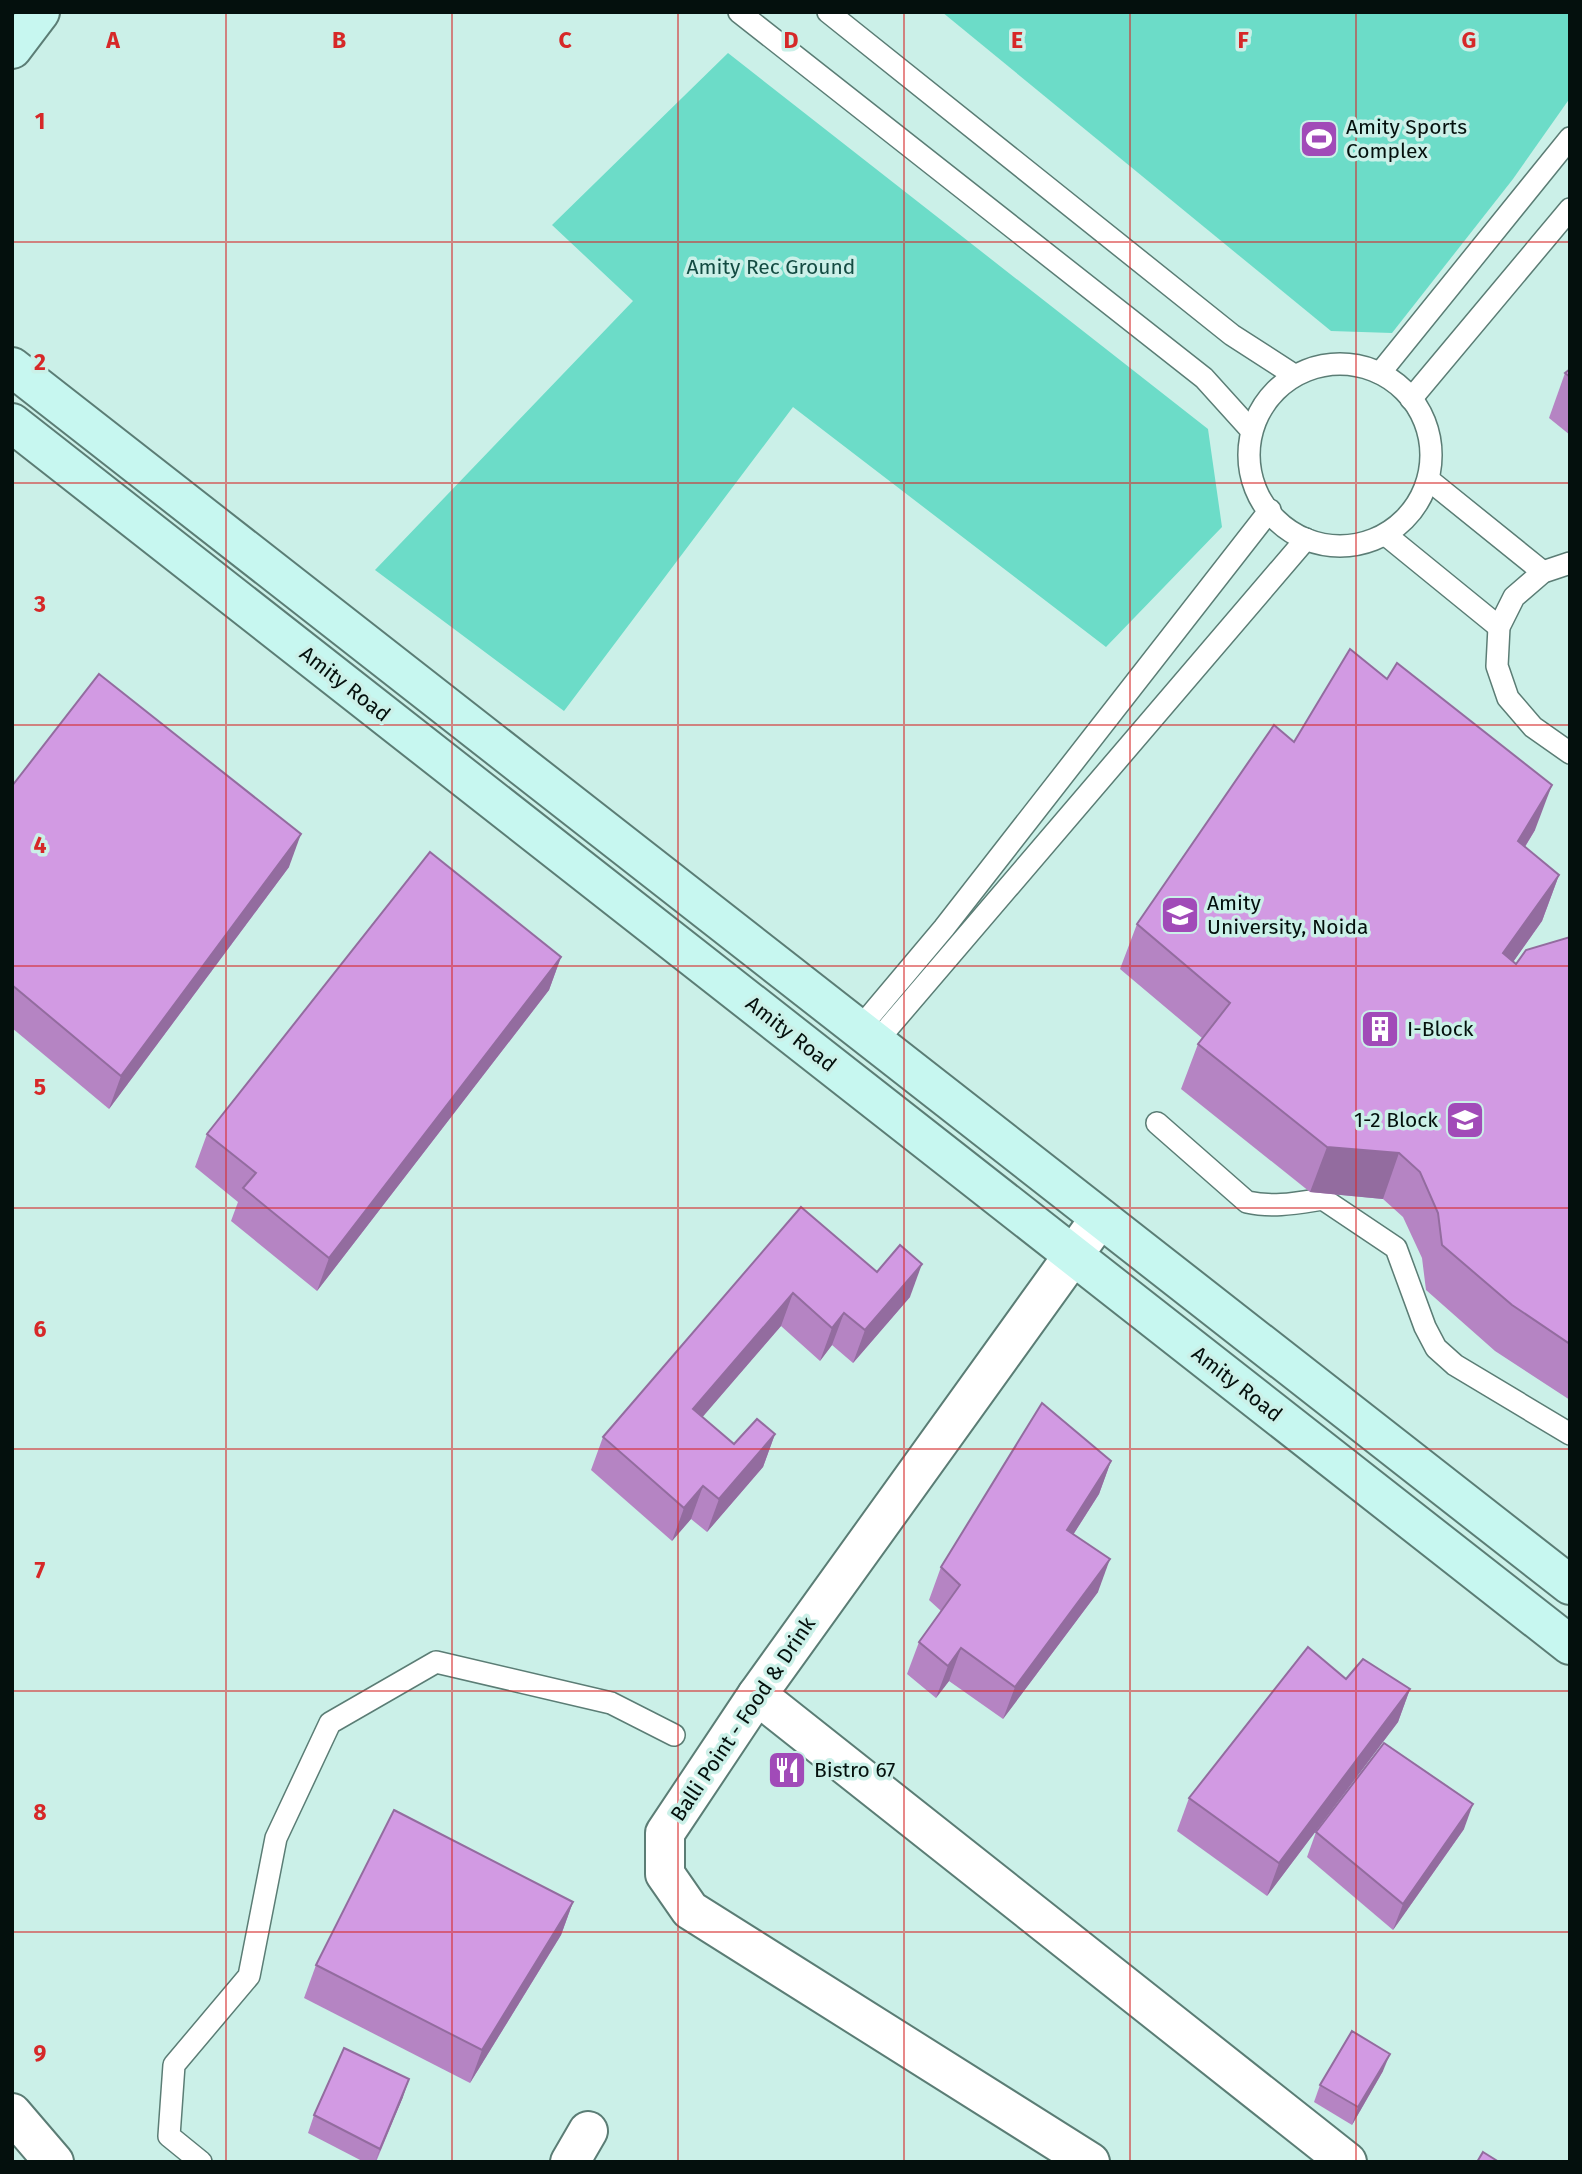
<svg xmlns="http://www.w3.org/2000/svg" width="1582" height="2174" font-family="'Fira Sans',sans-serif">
<rect width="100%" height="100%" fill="#cbf0e8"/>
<g fill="#6cdcc8">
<polygon points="942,12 1570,12 1570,98 1513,179 1392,333 1331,331"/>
<polygon points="728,53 1208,429 1222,527 1106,647 793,407 564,711 375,570 633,301 552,225"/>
</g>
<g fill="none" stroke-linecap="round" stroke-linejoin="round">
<g stroke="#5b7d75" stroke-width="24">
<g id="lane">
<polyline points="739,12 1204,378 1251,430"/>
<polyline points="828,12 1232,335 1294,375"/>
<circle cx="1340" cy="455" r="91"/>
<polyline points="1380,373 1570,138"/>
<polyline points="1411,399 1570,209"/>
<polyline points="1429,480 1543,572"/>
<polyline points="1386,535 1499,627"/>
<polyline points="1570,563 1543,572 1514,597 1499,627 1497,666 1508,698 1533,727 1570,753"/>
<polyline points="859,1029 944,928 1270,510"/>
<polyline points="876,1042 1306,539"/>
<path d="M1157 1123 1247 1202C1273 1208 1297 1203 1323 1199L1396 1248 1425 1327 1436 1348 1455 1365 1570 1434"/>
<polyline points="201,2162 169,2136 174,2065 249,1976 276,1838 330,1723 436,1662 611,1703 674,1735"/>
</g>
</g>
<g stroke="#5b7d75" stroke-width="42">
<g id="street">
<polyline points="757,1695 1347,2162"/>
<polyline points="12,2113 54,2162"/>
<polyline points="570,2162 588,2131"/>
<polyline points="1090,2162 690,1910 665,1874 665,1833 757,1695 1100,1218"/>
</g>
</g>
<g stroke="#5b7d75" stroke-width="42">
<g id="secondary">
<polyline points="12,49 40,12"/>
<polyline points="12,367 1570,1585"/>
<polyline points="12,423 1570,1645"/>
</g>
</g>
<use href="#lane" stroke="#fff" stroke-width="21"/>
<use href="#street" stroke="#fff" stroke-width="38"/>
<use href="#secondary" stroke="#c7f7f0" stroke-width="38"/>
</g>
<g fill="#b584c3">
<polygon points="1570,369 1570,435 1549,418 1565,373"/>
<polygon points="1294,742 1535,830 1525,847 1559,875 1542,921 1513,962 1516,964 1570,937 1570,1400 1495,1351 1426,1290 1422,1258 1403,1217 1383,1199 1310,1192 1181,1089 1198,1044 1202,1038 1120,969 1137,924"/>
<polygon points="12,786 289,867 109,1109 12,1028"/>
<polygon points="561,957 549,990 317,1291 231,1221 238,1202 195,1167 207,1134"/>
<polygon points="801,1207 877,1272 910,1297 853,1363 832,1345 820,1361 781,1326 702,1417 734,1444 775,1434 763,1467 707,1532 691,1519 672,1541 591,1470 603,1437"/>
<polygon points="1111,1461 1099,1494 1073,1535 1098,1592 1003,1719 949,1681 936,1698 907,1674 919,1642 941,1611 929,1600 941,1567"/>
<polygon points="1346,1679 1410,1689 1398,1722 1267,1896 1177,1831 1189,1798"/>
<polygon points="1464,1829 1393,1930 1307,1857 1316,1832"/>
<polygon points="573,1902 561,1935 470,2083 304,1998 316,1965"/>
<polygon points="1383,2071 1352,2125 1314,2102 1320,2085"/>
<polygon points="403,2097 376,2162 364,2162 308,2133 314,2115"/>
</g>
<g fill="#936c9f">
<polygon points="1552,785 1535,830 1501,886 1518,841"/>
<polygon points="301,834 289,867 109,1109 121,1076"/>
<polygon points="1559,875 1542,921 1487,999 1503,953"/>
<polygon points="561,957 549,990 317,1291 329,1258"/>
<polygon points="1327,1147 1399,1153 1383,1199 1310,1192"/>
<polygon points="922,1264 910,1297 853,1363 865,1330"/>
<polygon points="793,1293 781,1326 681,1442 693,1409"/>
<polygon points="844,1313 832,1345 820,1361 832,1328"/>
<polygon points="775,1434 763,1467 707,1532 719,1499"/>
<polygon points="1111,1461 1099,1494 1055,1563 1067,1530"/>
<polygon points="703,1486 691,1519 672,1541 684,1508"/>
<polygon points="1110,1559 1098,1592 1003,1719 1015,1687"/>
<polygon points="961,1648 949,1681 936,1698 948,1666"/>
<polygon points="1410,1689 1398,1722 1267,1896 1279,1863"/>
<polygon points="1473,1804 1464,1829 1393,1930 1403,1904"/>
<polygon points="573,1902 561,1935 470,2083 482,2050"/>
<polygon points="1390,2054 1383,2071 1352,2125 1358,2107"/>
<polygon points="409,2079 403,2097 375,2162 380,2149"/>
</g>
<g fill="#d29ae3" stroke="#936c9f" stroke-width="2">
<polygon points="1570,369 1570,377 1565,373"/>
<polygon points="1350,649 1387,679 1397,663 1552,785 1518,841 1559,875 1503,953 1516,964 1526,950 1570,937 1570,1344 1512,1305 1442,1245 1438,1213 1420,1172 1399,1153 1327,1147 1198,1044 1230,1003 1137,924 1274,725 1294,742"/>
<polygon points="99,674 301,834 121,1076 12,985 12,786"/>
<polygon points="430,852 561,957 329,1258 243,1188 256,1173 207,1134"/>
<polygon points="801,1207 877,1272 900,1245 922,1264 865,1330 844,1313 832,1328 793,1293 693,1409 734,1444 757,1419 775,1434 719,1499 703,1486 684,1508 603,1437"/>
<polygon points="1042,1403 1111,1461 1067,1530 1110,1559 1015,1687 961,1648 948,1666 919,1642 960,1585 941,1567"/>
<polygon points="1308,1647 1346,1679 1363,1659 1410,1689 1279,1863 1189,1798"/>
<polygon points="1384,1743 1473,1804 1403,1904 1316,1832"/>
<polygon points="394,1810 573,1902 482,2050 316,1965"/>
<polygon points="1352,2031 1390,2054 1358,2107 1320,2085"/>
<polygon points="344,2048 409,2079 380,2149 314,2115"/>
<polygon points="1483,2152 1499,2162 1477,2162"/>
</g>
<path fill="none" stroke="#d62828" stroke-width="2" stroke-opacity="0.55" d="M226 12V2162M452 12V2162M678 12V2162M904 12V2162M1130 12V2162M1356 12V2162M12 242H1570M12 483H1570M12 725H1570M12 966H1570M12 1208H1570M12 1449H1570M12 1691H1570M12 1932H1570"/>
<defs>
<g id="stadium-square" transform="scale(2.0125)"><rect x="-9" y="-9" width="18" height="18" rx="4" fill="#a14bb8" stroke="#cbf0e8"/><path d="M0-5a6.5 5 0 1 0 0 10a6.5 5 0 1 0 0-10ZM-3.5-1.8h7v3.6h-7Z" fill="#fff"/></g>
<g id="university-square" transform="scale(2.0125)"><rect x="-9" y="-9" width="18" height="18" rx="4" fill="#a14bb8" stroke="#cbf0e8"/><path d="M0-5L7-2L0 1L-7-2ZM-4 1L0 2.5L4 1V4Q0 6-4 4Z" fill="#fff"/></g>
<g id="building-square" transform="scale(2.0125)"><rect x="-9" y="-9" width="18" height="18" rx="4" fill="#a14bb8" stroke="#cbf0e8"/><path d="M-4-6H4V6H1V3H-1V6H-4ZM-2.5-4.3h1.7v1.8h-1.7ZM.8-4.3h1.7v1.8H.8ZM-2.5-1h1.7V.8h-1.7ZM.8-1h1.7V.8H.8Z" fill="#fff"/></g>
<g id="restaurant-square" transform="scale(2.0125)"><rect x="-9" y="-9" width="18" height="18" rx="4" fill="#a14bb8" stroke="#cbf0e8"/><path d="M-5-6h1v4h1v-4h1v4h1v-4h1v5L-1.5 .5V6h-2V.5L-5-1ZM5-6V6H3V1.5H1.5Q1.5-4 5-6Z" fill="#fff"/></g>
</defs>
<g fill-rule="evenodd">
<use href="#stadium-square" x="1319" y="139"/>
<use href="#university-square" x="1180" y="915"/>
<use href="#building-square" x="1380" y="1029"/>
<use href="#university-square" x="1465" y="1120"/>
<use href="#restaurant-square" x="787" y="1770"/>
</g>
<g text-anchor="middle" stroke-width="7" stroke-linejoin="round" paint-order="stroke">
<g font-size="21" fill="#04100d" stroke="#cbf0e8" text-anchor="start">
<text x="1346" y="134">Amity Sports<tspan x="1346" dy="24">Complex</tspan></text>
<text x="1207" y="910">Amity<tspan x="1207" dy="24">University, Noida</tspan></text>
<text x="1407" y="1036">I-Block</text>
<text x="1438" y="1127" text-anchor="end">1-2 Block</text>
<text x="814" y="1777">Bistro 67</text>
</g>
<g font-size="21" fill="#134b42" stroke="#cbf0e8">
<text x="771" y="274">Amity Rec Ground</text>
</g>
<g font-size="21" fill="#04100d" stroke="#cbf0e8">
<text transform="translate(345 684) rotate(38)" y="7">Amity Road</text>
<text transform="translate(791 1034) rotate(38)" y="7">Amity Road</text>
<text transform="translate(1237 1384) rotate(38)" y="7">Amity Road</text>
<text transform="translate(743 1719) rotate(-56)" y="7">Balli Point - Food &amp; Drink</text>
</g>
</g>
<g font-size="23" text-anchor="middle" font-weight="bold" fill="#d62828" stroke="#cbf0e8" stroke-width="7" stroke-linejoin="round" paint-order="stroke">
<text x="113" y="48">A</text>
<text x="339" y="48">B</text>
<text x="565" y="48">C</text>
<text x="791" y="48">D</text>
<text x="1017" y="48">E</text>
<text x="1243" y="48">F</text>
<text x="1469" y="48">G</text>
<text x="40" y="129">1</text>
<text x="40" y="370">2</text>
<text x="40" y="612">3</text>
<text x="40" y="853">4</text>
<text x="40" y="1095">5</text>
<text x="40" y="1337">6</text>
<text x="40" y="1578">7</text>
<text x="40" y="1820">8</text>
<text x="40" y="2061">9</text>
</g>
<rect width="1582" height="2174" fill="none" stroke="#04100d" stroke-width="28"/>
</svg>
